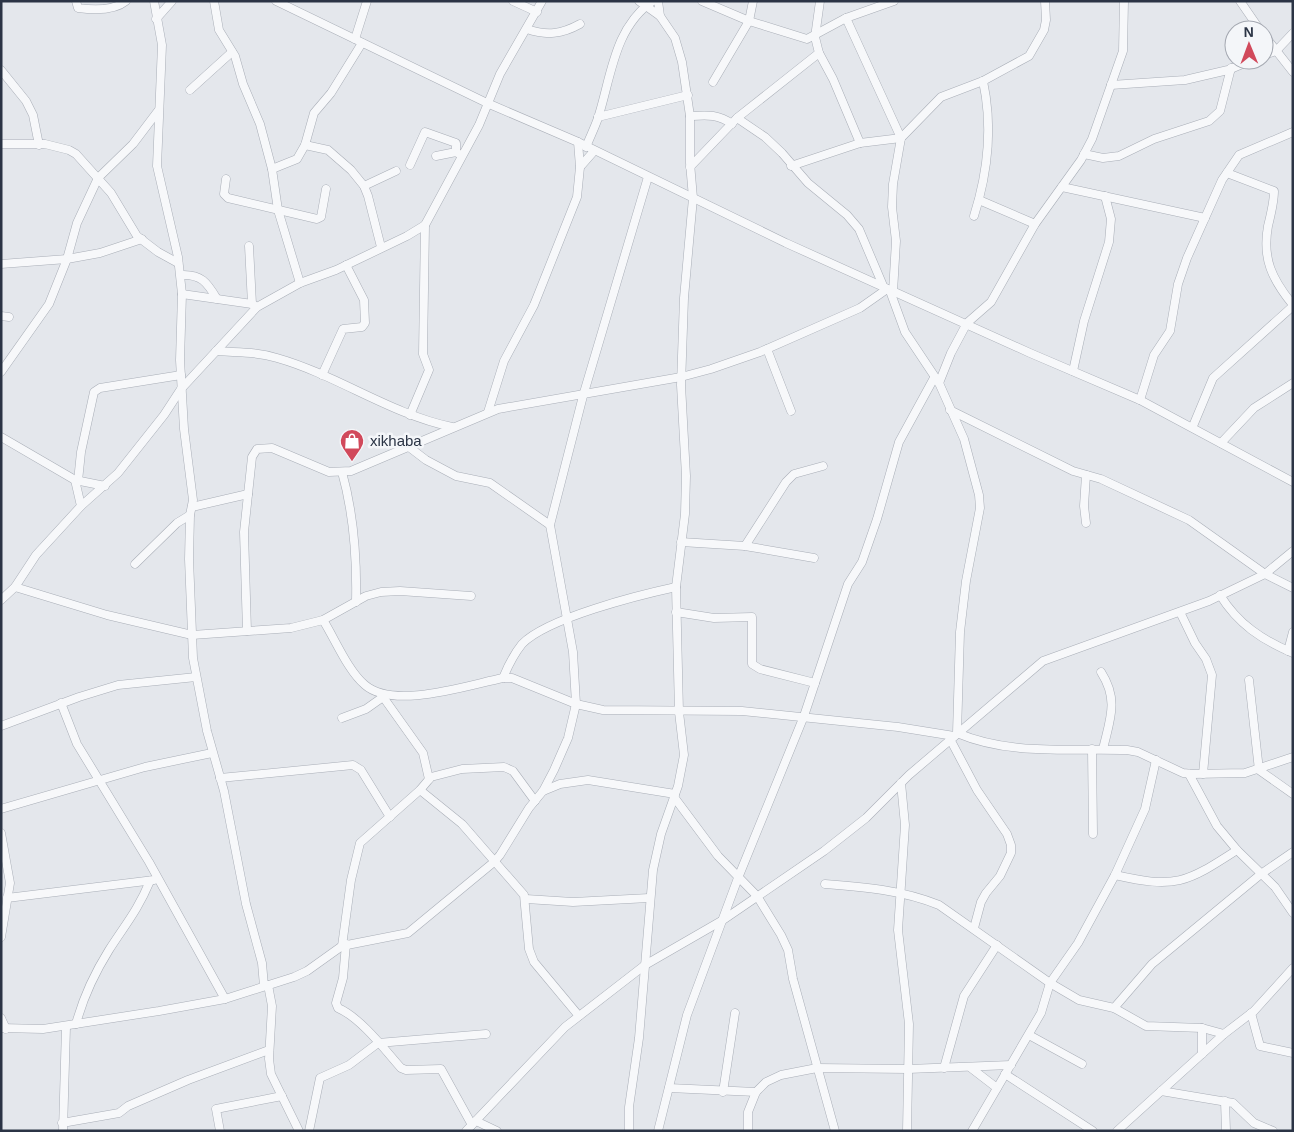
<svg xmlns="http://www.w3.org/2000/svg" width="1294" height="1132" font-family="Arial,sans-serif">
<rect width="100%" height="100%" fill="#e4e7ec"/>
<g fill="none" stroke-linecap="round" stroke-linejoin="round">
<g stroke="#a9aeb7" stroke-width="9">
<g id="minor">
<path d="M76 1 78 8C93 10 114 11 126 1"/>
<polyline points="154,1 162,45 157,166 178,257 182,294 180,360 184,429 193,500 190,515 189,559 193,658 207,731 224,791 246,904 262,963 264,986"/>
<polyline points="214,1 219,30 235,56 243,84 260,124 272,169 278,210 300,283"/>
<polyline points="276,1 487,103 578,142 786,243 1030,353 1140,400 1293,482"/>
<polyline points="513,1 537,12"/>
<polyline points="639,1 660,16"/>
<polyline points="702,1 749,21 807,39 846,18 894,1"/>
<polyline points="1240,1 1260,30"/>
<polyline points="846,18 901,138"/>
<polyline points="156,19 172,1"/>
<path d="M527 29C547 36 562 34 580 24"/>
<polyline points="1264,35 1293,72"/>
<polyline points="355,39 367,1"/>
<polyline points="819,53 833,79 860,143"/>
<polyline points="1264,55 1276,51 1293,33"/>
<polyline points="1,70 26,101 33,115 39,145"/>
<polyline points="713,82 749,21 753,1"/>
<polyline points="1111,85 1185,80 1228,70 1252,60"/>
<polyline points="190,90 232,52"/>
<path d="M690 116C708 115 718 114 732 124"/>
<polyline points="598,117 688,95"/>
<polyline points="737,118 765,137 782,153 808,183 847,215 859,229 884,288"/>
<polyline points="1,144 45,144 69,150 76,154 111,193 137,236 158,252 178,263"/>
<polyline points="305,145 328,150 351,170 364,186 368,196 381,247"/>
<path d="M586 147C590 137 595 127 598 118 611 78 614 27 653 1"/>
<polyline points="1084,154 1103,158 1119,156 1154,139 1209,121 1220,111 1231,68"/>
<polyline points="436,156 456,152 459,154"/>
<polyline points="410,165 425,132 456,143 456,152"/>
<polyline points="791,166 860,143 901,138"/>
<polyline points="580,167 594,151"/>
<polyline points="690,167 737,118 819,53 815,37 820,1"/>
<polyline points="272,169 297,159 305,145 314,113 331,93 362,43"/>
<path d="M1227 173 1274 191C1274 202 1271 214 1268 226 1262 259 1272 279 1293 305"/>
<polyline points="226,179 224,194 228,198 317,219 321,217 326,189"/>
<polyline points="364,186 396,171"/>
<polyline points="1062,187 1205,218"/>
<polyline points="979,200 1035,224"/>
<path d="M974 216C988 172 993 127 983 81"/>
<polyline points="249,246 252,304"/>
<polyline points="1,264 67,259 100,253 142,239"/>
<path d="M181 275C201 274 207 282 217 299"/>
<path d="M890 291 905 332 939 383 964 439 979 495 980 508 966 581 960 632 957 733C1011 756 1071 748 1127 750L1138 752 1183 773 1193 774 1245 773 1293 757"/>
<polyline points="893,292 896,241 892,207 893,184 901,138 941,97 983,81 1029,56 1044,30 1046,20 1045,1"/>
<polyline points="182,294 252,304 257,307"/>
<polyline points="1,316 9,317"/>
<polyline points="767,349 791,411"/>
<path d="M216 351C236 352 257 352 277 358 337 375 390 414 452 427"/>
<polyline points="1073,371 1084,321 1109,242 1111,219 1105,196"/>
<polyline points="1,372 49,304 67,259 77,223 98,178 133,144 158,111"/>
<polyline points="322,375 343,329 362,327 365,323 364,300 346,265"/>
<polyline points="939,383 951,353 967,323 991,302 1035,224 1081,160 1092,139 1123,51 1124,1"/>
<polyline points="1140,400 1154,355 1170,331 1178,284 1187,258 1222,180 1239,155 1293,132"/>
<polyline points="950,410 1073,471 1101,479 1189,520 1265,574 1293,588"/>
<polyline points="488,412 504,361 534,305 577,197 580,167 578,142"/>
<polyline points="410,415 429,370 423,354 425,225"/>
<polyline points="1193,426 1213,378 1293,306"/>
<polyline points="1,437 75,480 105,486"/>
<polyline points="1221,443 1254,408 1293,383"/>
<polyline points="409,447 426,460 456,476 490,483 550,525"/>
<path d="M342 472C354 515 357 557 356 602"/>
<polyline points="1086,475 1084,506 1086,523"/>
<polyline points="78,481 81,452 94,392 100,388 181,375"/>
<polyline points="81,506 118,473 164,415 181,389 257,307 300,283 336,270 407,236 425,225 479,125 500,74 542,1"/>
<polyline points="192,507 248,494"/>
<polyline points="681,542 745,546 814,558"/>
<polyline points="745,546 786,482 794,474 823,466"/>
<polyline points="135,564 177,523 190,515"/>
<polyline points="15,587 107,615 192,635 291,628 323,620 366,596 381,592 400,591 471,596"/>
<path d="M1220 595C1238 624 1262 640 1293 653"/>
<polyline points="1,600 15,587 36,555 81,506 75,480"/>
<polyline points="676,612 714,618 752,617 752,664 760,669 815,683"/>
<polyline points="1180,612 1195,643 1206,659 1212,675 1203,774"/>
<path d="M323 620C335 639 348 671 365 685 394 710 468 685 503 678H512L576 704 603 710 742 711 898 727 954 736"/>
<polyline points="247,631 244,532 252,457 257,449 272,448 329,472 351,471 498,409 681,377 711,369 760,352 860,308 887,289"/>
<polyline points="1288,651 1293,632"/>
<path d="M1101 672C1119 700 1110 719 1103 749"/>
<path d="M503 678C508 666 514 654 522 644 547 618 639 595 676 587"/>
<polyline points="1249,680 1259,770 1293,794"/>
<polyline points="381,694 423,753 429,779"/>
<polyline points="61,703 77,744 149,862 225,999"/>
<polyline points="342,718 366,709 383,697"/>
<polyline points="1,726 79,697 118,685 196,677"/>
<polyline points="950,739 977,790 1007,834 1011,845 1011,853 1000,876 986,893 981,902 974,928"/>
<polyline points="1092,749 1093,834"/>
<polyline points="1189,774 1217,826 1237,850 1275,887 1293,913"/>
<polyline points="220,778 353,765 361,770 390,817"/>
<polyline points="901,783 905,825 898,930 909,1024 907,1131"/>
<polyline points="420,790 462,824 524,895 529,949 534,962 579,1016"/>
<polyline points="543,791 560,784 588,780 675,794"/>
<polyline points="674,797 718,856 757,896 781,935 788,950 793,979 835,1131"/>
<polyline points="1,809 145,767 212,753"/>
<polyline points="1,833 10,883 1,937"/>
<path d="M1115 875C1176 889 1186 883 1237 850"/>
<path d="M825 884C864 887 902 890 939 905L1050 983 1079 1000 1114 1008 1146 1026 1202 1028 1224 1034"/>
<polyline points="7,898 154,880"/>
<polyline points="526,899 573,902 649,898"/>
<path d="M346 944 343 978 336 1003 338 1008C361 1018 385 1050 401 1068L406 1070 441 1069 472 1125"/>
<polyline points="342,946 351,880 360,843 420,790 431,777 462,769 504,767 513,771 535,801"/>
<polyline points="268,985 272,1006 269,1059 271,1074 299,1131"/>
<polyline points="1114,1008 1152,964 1261,874 1293,852"/>
<polyline points="1251,1013 1260,1046 1293,1053"/>
<polyline points="1,1018 6,1029"/>
<path d="M76 1024C83 998 94 974 109 950 125 925 138 910 150 881"/>
<polyline points="1,1028 43,1029 159,1011 225,999 294,977 307,971 342,946 408,933 494,862 500,855 529,808 543,791 554,770 568,738 576,704 573,652 550,525 583,396 648,177"/>
<polyline points="1202,1028 1202,1054"/>
<polyline points="1029,1035 1082,1064"/>
<polyline points="944,1068 964,996 997,945"/>
<polyline points="971,1068 997,1088"/>
<polyline points="1005,1074 1093,1131"/>
<polyline points="669,1088 756,1092"/>
<polyline points="1161,1091 1233,1103 1254,1123 1273,1131"/>
<polyline points="723,1092 735,1013"/>
<polyline points="1225,1101 1226,1131"/>
<polyline points="476,1121 497,1131"/>
<polyline points="62,1123 119,1113 128,1106 188,1080 269,1050"/>
<polyline points="63,1131 66,1027"/>
<polyline points="220,1131 216,1109 282,1096"/>
<polyline points="309,1131 320,1078 349,1065 378,1043 486,1034"/>
<polyline points="466,1131 565,1027 645,965 723,920 824,851 866,818 909,775 1043,661 1209,601 1265,574 1293,551"/>
<polyline points="629,1131 629,1107 639,1038 653,870 661,834 678,786 684,755 679,712 676,587 685,514 686,476 681,385 684,298 693,198 690,163 690,116 682,62 675,38 660,16 658,1"/>
<polyline points="658,1131 687,1015 738,878 804,716 848,584 862,562 877,519 899,442 934,378"/>
<polyline points="748,1131 748,1112 756,1092 766,1082 781,1075 817,1068 908,1069 1011,1065"/>
<polyline points="972,1131 1041,1013 1050,983 1078,943 1115,875 1145,809 1156,760"/>
<polyline points="1117,1131 1224,1034 1254,1011 1293,968"/>
</g>
</g>
<use href="#minor" stroke="#f7f8fa" stroke-width="8"/>
</g>
<defs>
<g id="shop-pin" transform="scale(1.25)"><path d="M0 17L-7.5 6A9.5 9.5 0 1 1 7.5 6Z" fill="#d1495b" stroke="#f4f6f9"/><path d="M-5-2.5h2.3a2.7 3.5 0 0 1 5.4 0H5L5.5 6h-11ZM-1.5-2.5h3a1.5 2.3 0 0 0-3 0Z" fill="#fff"/></g>
</defs>
<g fill-rule="evenodd">
<use href="#shop-pin" x="352" y="441"/>
</g>
<g text-anchor="middle" stroke-width="5" stroke-linejoin="round" paint-order="stroke">
<g font-size="15" fill="#2b3445" stroke="#f4f6f9" text-anchor="start">
<text x="370" y="446">xikhaba</text>
</g>
</g>
<rect width="1294" height="1132" fill="none" stroke="#2b3445" stroke-width="5"/>
<g transform="translate(1249 45) rotate(359)"><circle r="24" fill="#f4f6f9" stroke="#a4a8b1"/>
<path d="M0-4L9 19L0 12L-9 19Z" fill="#d1495b"/>
<text y="-8" font-size="14" font-weight="bold" text-anchor="middle" fill="#2b3445">N</text>
</g>
</svg>
